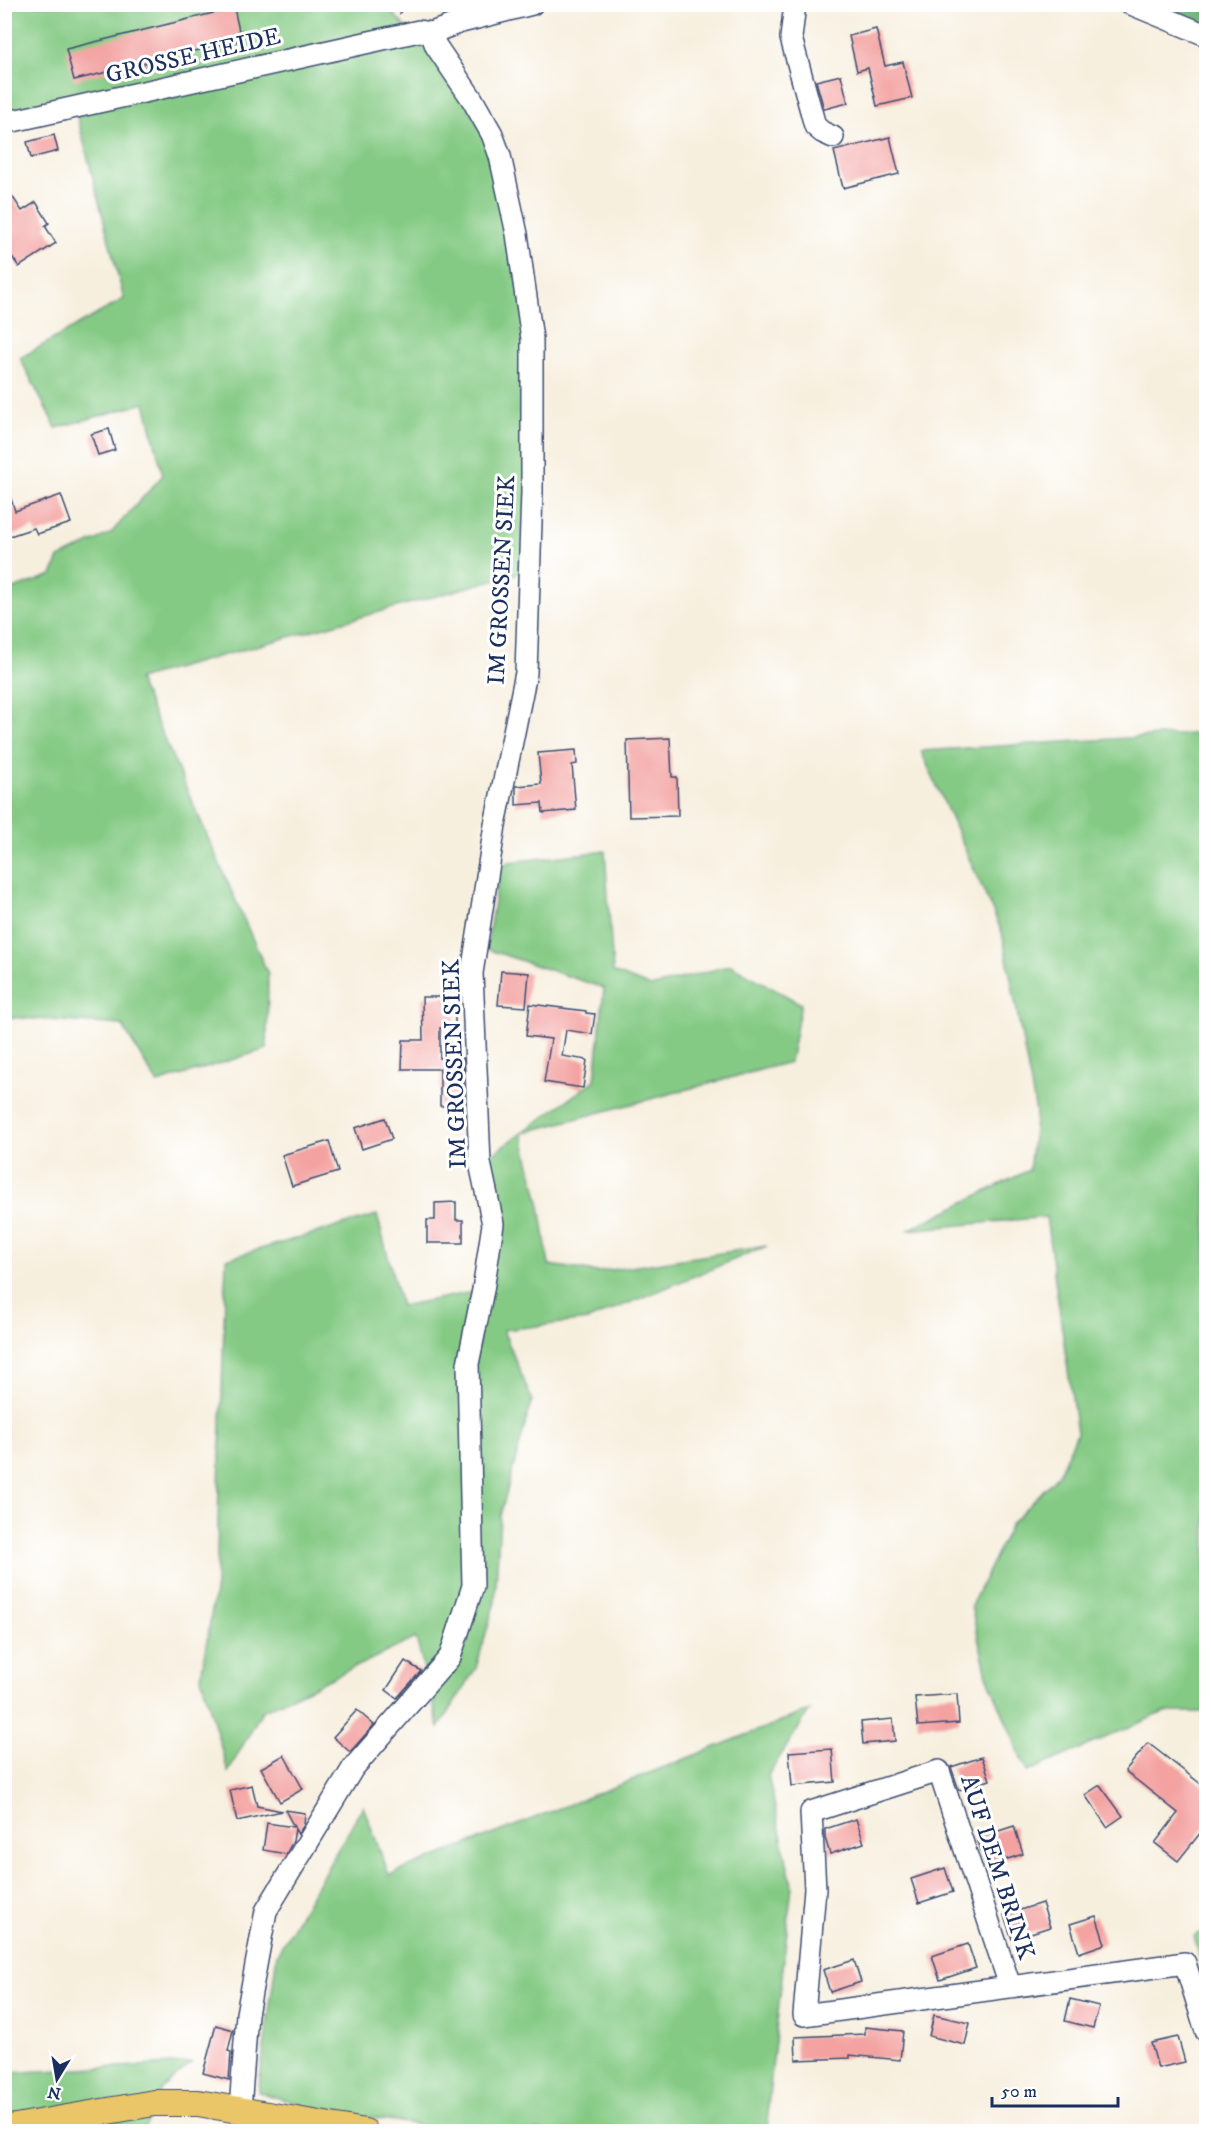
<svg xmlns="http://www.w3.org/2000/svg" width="1211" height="2136" font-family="'IM FELL DW Pica',serif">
<rect width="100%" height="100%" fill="#fff"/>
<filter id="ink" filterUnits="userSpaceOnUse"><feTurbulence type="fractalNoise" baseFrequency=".0167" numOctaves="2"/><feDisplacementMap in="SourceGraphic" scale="12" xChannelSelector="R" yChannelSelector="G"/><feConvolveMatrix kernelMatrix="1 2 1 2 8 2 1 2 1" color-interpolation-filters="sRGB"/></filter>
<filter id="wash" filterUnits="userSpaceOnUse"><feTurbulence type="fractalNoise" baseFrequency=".008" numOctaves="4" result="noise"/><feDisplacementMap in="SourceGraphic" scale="24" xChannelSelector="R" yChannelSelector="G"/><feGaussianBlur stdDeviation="1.35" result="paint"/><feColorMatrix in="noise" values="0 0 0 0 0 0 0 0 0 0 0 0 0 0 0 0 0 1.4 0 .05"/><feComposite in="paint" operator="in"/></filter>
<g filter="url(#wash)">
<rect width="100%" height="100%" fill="#f7efde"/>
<g fill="#84ca84" stroke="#507c71" stroke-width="1.5">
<polygon points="5,5 385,5 418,40 429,49 462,92 497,165 528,339 526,571 138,679 268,974 267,1049 157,1083 122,1025 5,1017 5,592 52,575 59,558 111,533 163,475 145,403 56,428 20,358 124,299 74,104 5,118"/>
<polygon points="1206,733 1206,1712 1164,1712 1027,1772 987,1675 971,1606 1011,1524 1058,1475 1077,1433 1046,1217 908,1230 1029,1170 1036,1112 1002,932 921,751"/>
<polygon points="605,851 613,972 651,987 731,965 801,1004 790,1062 522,1133 540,1206 549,1265 598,1272 767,1246 588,1320 503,1330 532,1400 500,1516 495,1602 476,1668 439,1728 416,1638 262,1711 228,1772 201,1677 216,1585 226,1259 377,1215 401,1306 483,1290 493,1224 480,1163 595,1080 604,988 486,949 500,866 509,862"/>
<polygon points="810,1710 768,1775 792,1885 768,2105 768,2131 454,2131 310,2107 258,2092 277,1954 363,1806 389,1875"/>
<polygon points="1206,1929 1206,1980 1194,1936"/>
<polygon points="191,2063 162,2089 143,2131 5,2132 5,2073"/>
</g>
<polygon fill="#6bae72" stroke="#436e68" stroke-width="1.5" points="1148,5 1206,5 1206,32"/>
<g id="blocks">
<g fill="#f3a2a0">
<polygon points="234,8 241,40 74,80 66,49"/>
<polygon points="876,29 885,66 903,62 912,98 877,106 868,68 857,71 849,36"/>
<polygon points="841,75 848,103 824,109 816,81"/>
<polygon points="54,135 58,151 31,158 27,142"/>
<polygon points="890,137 899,174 843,188 834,151"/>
<polygon points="4,184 22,211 36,202 49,223 45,226 56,243 19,267 4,245"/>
<polygon points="109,429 115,450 98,455 91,434"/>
<polygon points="4,487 7,487 15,511 61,495 71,523 37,534 34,528 4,538"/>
<polygon points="670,738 672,777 677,777 678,816 629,817 627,740"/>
<polygon points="576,750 577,764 572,765 576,810 543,813 542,803 516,805 516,786 541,784 538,753"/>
<polygon points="501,971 529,973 526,1007 498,1005"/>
<polygon points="422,997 455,997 455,1028 440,1028 440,1058 463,1058 464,1106 440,1106 440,1069 402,1069 403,1040 423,1040"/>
<polygon points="530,1004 586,1011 586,1013 595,1014 592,1034 566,1030 562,1056 587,1060 583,1088 544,1082 551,1039 526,1036"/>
<polygon points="385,1118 392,1139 362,1149 355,1128"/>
<polygon points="329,1141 338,1172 292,1186 282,1155"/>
<polygon points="456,1202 456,1220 463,1220 463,1243 427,1243 427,1220 435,1220 435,1203"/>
<polygon points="405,1661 421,1671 397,1698 386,1690"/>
<polygon points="957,1694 959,1723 918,1726 915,1697"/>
<polygon points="357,1710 374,1725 350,1752 333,1737"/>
<polygon points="893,1719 895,1741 863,1744 861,1722"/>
<polygon points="1148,1743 1206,1788 1206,1826 1178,1861 1155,1843 1178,1813 1125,1771"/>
<polygon points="832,1749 835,1782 792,1786 789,1752"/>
<polygon points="284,1755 303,1789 280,1802 261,1768"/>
<polygon points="982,1757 990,1780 959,1790 951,1767"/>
<polygon points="252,1785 257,1806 282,1811 237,1821 230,1790"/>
<polygon points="1100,1785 1123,1816 1107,1827 1085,1795"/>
<polygon points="285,1810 305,1813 304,1825 298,1834 295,1829 293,1841 286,1854 263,1850 267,1823 294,1827"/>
<polygon points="856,1819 864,1843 830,1854 825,1838 825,1829"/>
<polygon points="1014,1826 1023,1854 986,1866 977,1838"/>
<polygon points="945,1868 953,1892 919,1903 911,1879"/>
<polygon points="1042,1903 1050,1927 1012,1939 1004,1915"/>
<polygon points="1096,1916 1105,1944 1079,1953 1070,1924"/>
<polygon points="968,1944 976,1968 940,1980 932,1956"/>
<polygon points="854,1960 861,1982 830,1992 823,1970"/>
<polygon points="1070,1999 1099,2006 1093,2028 1065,2021"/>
<polygon points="934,2015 970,2023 965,2045 929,2036"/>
<polygon points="216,2025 233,2030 228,2051 231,2052 229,2080 203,2073"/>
<polygon points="865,2027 903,2031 900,2060 850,2055 850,2058 796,2060 795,2037 865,2034"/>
<polygon points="1178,2037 1185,2062 1158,2068 1151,2043"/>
</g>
</g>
</g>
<g filter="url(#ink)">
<use href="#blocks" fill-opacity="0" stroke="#3c4c71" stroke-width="1.5"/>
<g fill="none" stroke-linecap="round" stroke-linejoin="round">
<g stroke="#3c4c71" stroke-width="24">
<g id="minor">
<polyline points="795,4 791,38 811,111 815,126 822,132 833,137"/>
<polyline points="1131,4 1206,35"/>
<polyline points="4,123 419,31 431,33 461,22 532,4"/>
<polyline points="1010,1986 939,1771 811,1812 815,1889 804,2015 1185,1963 1206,2031"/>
<polyline points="240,2110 247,2014 266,1911 353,1768 450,1657 473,1586 468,1364 483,1290 493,1224 480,1163 472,973 495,825 526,673 532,492 532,339 517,234 500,156 492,134 472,99 436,46 431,33"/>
</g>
</g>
<g stroke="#3c4c71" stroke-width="28">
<polyline id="major" points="4,2129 154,2103 198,2103 365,2132"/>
</g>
<polyline stroke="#3c4c71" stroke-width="3" stroke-dasharray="1.5 4.5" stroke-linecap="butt" points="391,4 403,16"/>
<use href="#minor" stroke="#fff" stroke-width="21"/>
<use href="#major" stroke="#ebc669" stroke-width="26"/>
</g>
</g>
<g text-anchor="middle" stroke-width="6" stroke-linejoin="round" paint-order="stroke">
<g font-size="24" fill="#1b2f5e" stroke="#fff">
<text transform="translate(193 55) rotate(-13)" y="8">GROSSE HEIDE</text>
<text transform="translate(501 580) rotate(-87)" y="8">IM GROSSEN SIEK</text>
<text transform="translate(454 1064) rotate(-92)" y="8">IM GROSSEN SIEK</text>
<text transform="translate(998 1867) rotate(72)" y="8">AUF DEM BRINK</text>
</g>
</g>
<rect width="1211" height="2136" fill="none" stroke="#fff" stroke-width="24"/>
<g transform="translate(57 2079) rotate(191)" stroke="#ffffff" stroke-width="4.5" paint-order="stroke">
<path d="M0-4.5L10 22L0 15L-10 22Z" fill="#1b2f5e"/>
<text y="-9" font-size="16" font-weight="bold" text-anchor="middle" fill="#1b2f5e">N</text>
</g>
<path d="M992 2097v9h126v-9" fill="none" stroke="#1b2f5e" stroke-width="3"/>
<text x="1001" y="2097" font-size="18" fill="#1b2f5e" stroke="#ffffff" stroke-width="4.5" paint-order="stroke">50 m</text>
</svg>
